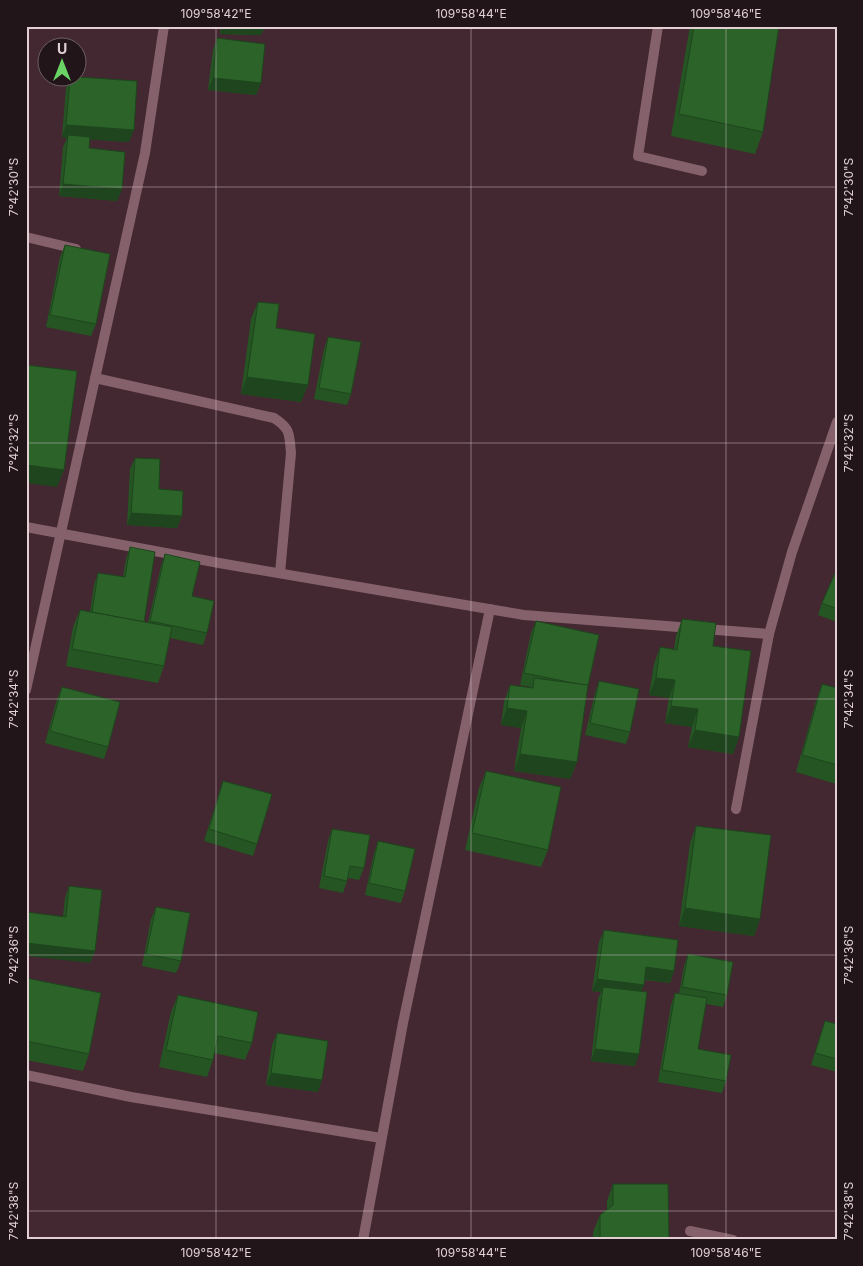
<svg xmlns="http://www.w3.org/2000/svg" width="863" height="1266" font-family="Inter,sans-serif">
<rect width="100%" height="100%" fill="#432831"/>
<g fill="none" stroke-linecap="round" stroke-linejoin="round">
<polyline stroke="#85616c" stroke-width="10" points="658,26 638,156 702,171"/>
<g stroke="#85616c" stroke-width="10">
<polyline points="26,237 76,249"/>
<path d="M95 378 274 418C291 429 289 434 291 453L280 573"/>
<polyline points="26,527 219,563 524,615 769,634 792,552 837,422"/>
<polyline points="26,690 145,153 164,26"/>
<polyline points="736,809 769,634"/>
<polyline points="26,1075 131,1097 381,1138"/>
<polyline points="690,1231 733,1240"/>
<polyline points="363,1240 403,1023 490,609"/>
</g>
</g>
<g fill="#255523">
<polygon points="221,26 265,26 261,35 220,34"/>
<polygon points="690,26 779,26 763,132 755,154 671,136"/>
<polygon points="217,38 261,83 256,95 208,90 213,50"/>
<polygon points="70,78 129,142 89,139 89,148 122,189 117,201 59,196 63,147 67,138 62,137 66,88"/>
<polygon points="65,245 96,324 91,336 46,327 60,257"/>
<polygon points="258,302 276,328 308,385 301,402 241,394 251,319"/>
<polygon points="328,337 351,394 347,405 314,399 324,349"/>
<polygon points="135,458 159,489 182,516 177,528 127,525 130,469"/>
<polygon points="130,547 144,622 148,623 161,566 165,554 192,596 207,633 203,645 170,638 164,666 158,683 66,666 73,627 80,610 90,612 94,585 98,573 123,577 126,559"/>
<polygon points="837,574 837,622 818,615 822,603"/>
<polygon points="682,619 713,646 739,737 733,754 688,747 692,727 665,723 669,698 649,695 654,664 660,647 674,649 676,636"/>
<polygon points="536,621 588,686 577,762 570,779 514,771 521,728 501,725 504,702 510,685 530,688 531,687 520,685 531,633"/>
<polygon points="599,681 630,732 626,744 585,735 595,693"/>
<polygon points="822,684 837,688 836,784 796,772 816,701"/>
<polygon points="62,687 108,747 104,759 45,743 57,699"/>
<polygon points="486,771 548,850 541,867 465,850 479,788"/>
<polygon points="223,781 257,844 253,856 204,841"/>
<polygon points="696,826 760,919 754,936 679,926 690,843"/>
<polygon points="332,829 364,868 359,880 348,878 343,893 319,888 328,841"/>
<polygon points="378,841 405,891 401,903 365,895 374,853"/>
<polygon points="69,886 95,951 90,963 63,916 65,898"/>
<polygon points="156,907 181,961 176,973 142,966 151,919"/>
<polygon points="604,930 674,971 670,983 644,980 644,985 641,991 635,1066 591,1061 598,999 601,992 592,991 599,942"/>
<polygon points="688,954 727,995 723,1007 706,1004 698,1049 726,1081 722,1093 658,1082 671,1005 675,993 679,994 684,966"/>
<polygon points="26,978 89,1054 83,1071 26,1060"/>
<polygon points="178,995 252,1043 245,1060 214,1053 213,1060 207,1077 159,1067 171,1012"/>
<polygon points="825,1021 837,1024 837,1072 811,1065"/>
<polygon points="277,1033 318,1092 266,1085 272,1045"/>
<polygon points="613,1184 669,1240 593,1240 593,1232 600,1215 607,1210 607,1201"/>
</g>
<g fill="#1e451d">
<polygon points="223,26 265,26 261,35 220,34"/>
<polygon points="213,78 261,83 256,95 208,90"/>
<polygon points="66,125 134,130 129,142 67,138 68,135 67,138 62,137"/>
<polygon points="63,184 122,189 117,201 59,196"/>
<polygon points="247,377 308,385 301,402 241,394"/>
<polygon points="26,465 64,470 57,487 26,483"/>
<polygon points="131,513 182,516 177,528 127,525"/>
<polygon points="656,678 675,680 669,698 649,695"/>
<polygon points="671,706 698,709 692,727 665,723"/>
<polygon points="507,708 527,711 521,728 501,725"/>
<polygon points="695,730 739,737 733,754 688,747"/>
<polygon points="520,754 577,762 570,779 514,771"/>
<polygon points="685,908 760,919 754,936 679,926"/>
<polygon points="26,943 95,951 90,963 26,956"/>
<polygon points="646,967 674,971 670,983 642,979"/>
<polygon points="597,979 644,985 639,997 603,987 601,992 592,991"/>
<polygon points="595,1049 639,1054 635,1066 591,1061"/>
<polygon points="271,1073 322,1080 318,1092 266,1085"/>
</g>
<g fill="#2b6329" stroke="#1e451d">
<polygon points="694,26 779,26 763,132 679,114"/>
<polygon points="217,38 265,44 261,83 213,78"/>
<polygon points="78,77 137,81 134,130 66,125 70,78"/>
<polygon points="68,135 90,137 89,148 125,152 122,189 63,184"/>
<polygon points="65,245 110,254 96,324 50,315"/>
<polygon points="258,302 279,304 276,328 315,334 308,385 247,377"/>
<polygon points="328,337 361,342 351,394 319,388"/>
<polygon points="26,365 77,371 64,470 26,465"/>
<polygon points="135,458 160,459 159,489 183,491 182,516 131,513"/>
<polygon points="130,547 155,552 144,622 92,612 98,573 125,577"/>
<polygon points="165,554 200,562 192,596 214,601 207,633 150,621"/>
<polygon points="835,573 837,574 837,609 822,603"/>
<polygon points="80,610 172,627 164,666 72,649"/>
<polygon points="682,619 716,623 713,646 751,651 739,737 695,730 698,709 671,706 675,680 656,678 660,647 677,650"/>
<polygon points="536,621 599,635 588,686 524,673"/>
<polygon points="534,678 588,685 577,762 520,754 527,711 507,708 510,685 533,688"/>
<polygon points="599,681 639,689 630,732 590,723"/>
<polygon points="822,684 837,688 837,765 802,755"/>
<polygon points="62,687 120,702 108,747 50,731"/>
<polygon points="486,771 561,787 548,850 472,833"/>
<polygon points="223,781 272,794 257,844 209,829"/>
<polygon points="696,826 771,835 760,919 685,908"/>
<polygon points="332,829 370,835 364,868 350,866 347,881 324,876"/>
<polygon points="378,841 415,849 405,891 369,883"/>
<polygon points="69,886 102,890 95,951 26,943 26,912 66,917"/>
<polygon points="156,907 190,913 181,961 146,954"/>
<polygon points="604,930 678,940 674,971 646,967 644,985 597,979"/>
<polygon points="688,954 733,962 727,995 682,987"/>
<polygon points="26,978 101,993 89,1054 26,1041"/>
<polygon points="603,987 647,992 639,1054 595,1049"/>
<polygon points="675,993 707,998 698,1049 731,1055 726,1081 662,1070"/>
<polygon points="178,995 258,1012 252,1043 218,1036 213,1060 166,1050"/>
<polygon points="825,1021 837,1024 837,1059 815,1053"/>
<polygon points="277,1033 328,1041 322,1080 271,1073"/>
<polygon points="613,1184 668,1184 669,1240 600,1240 600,1215 613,1205"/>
<polygon points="673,1238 711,1240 673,1240"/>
</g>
<path fill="none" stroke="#e1cfd4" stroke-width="1" stroke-opacity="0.45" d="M216 26V1240M471 26V1240M726 26V1240M26 187H837M26 443H837M26 699H837M26 955H837M26 1211H837"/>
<rect width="863" height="1266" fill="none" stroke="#211519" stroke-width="55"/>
<g transform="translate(62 62)"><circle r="24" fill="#211519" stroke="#6e5f64"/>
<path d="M0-4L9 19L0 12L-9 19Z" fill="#69d465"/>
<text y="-8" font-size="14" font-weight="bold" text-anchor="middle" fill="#e1cfd4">U</text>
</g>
<rect x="28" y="28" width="808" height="1210" fill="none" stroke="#e1cfd4" stroke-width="2"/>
<g font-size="12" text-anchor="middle" fill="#e1cfd4">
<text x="216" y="18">109°58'42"E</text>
<text x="471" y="18">109°58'44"E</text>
<text x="726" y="18">109°58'46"E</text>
<text transform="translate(14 187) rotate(-90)" y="4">7°42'30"S</text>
<text transform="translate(849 187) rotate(-90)" y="4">7°42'30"S</text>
<text transform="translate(14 443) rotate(-90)" y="4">7°42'32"S</text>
<text transform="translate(849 443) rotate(-90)" y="4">7°42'32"S</text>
<text transform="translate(14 699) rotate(-90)" y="4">7°42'34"S</text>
<text transform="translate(849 699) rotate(-90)" y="4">7°42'34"S</text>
<text transform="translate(14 955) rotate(-90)" y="4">7°42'36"S</text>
<text transform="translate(849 955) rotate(-90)" y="4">7°42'36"S</text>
<text transform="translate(14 1211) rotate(-90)" y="4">7°42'38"S</text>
<text transform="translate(849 1211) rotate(-90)" y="4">7°42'38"S</text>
<text x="216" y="1257">109°58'42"E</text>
<text x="471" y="1257">109°58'44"E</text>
<text x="726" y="1257">109°58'46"E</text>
</g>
</svg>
